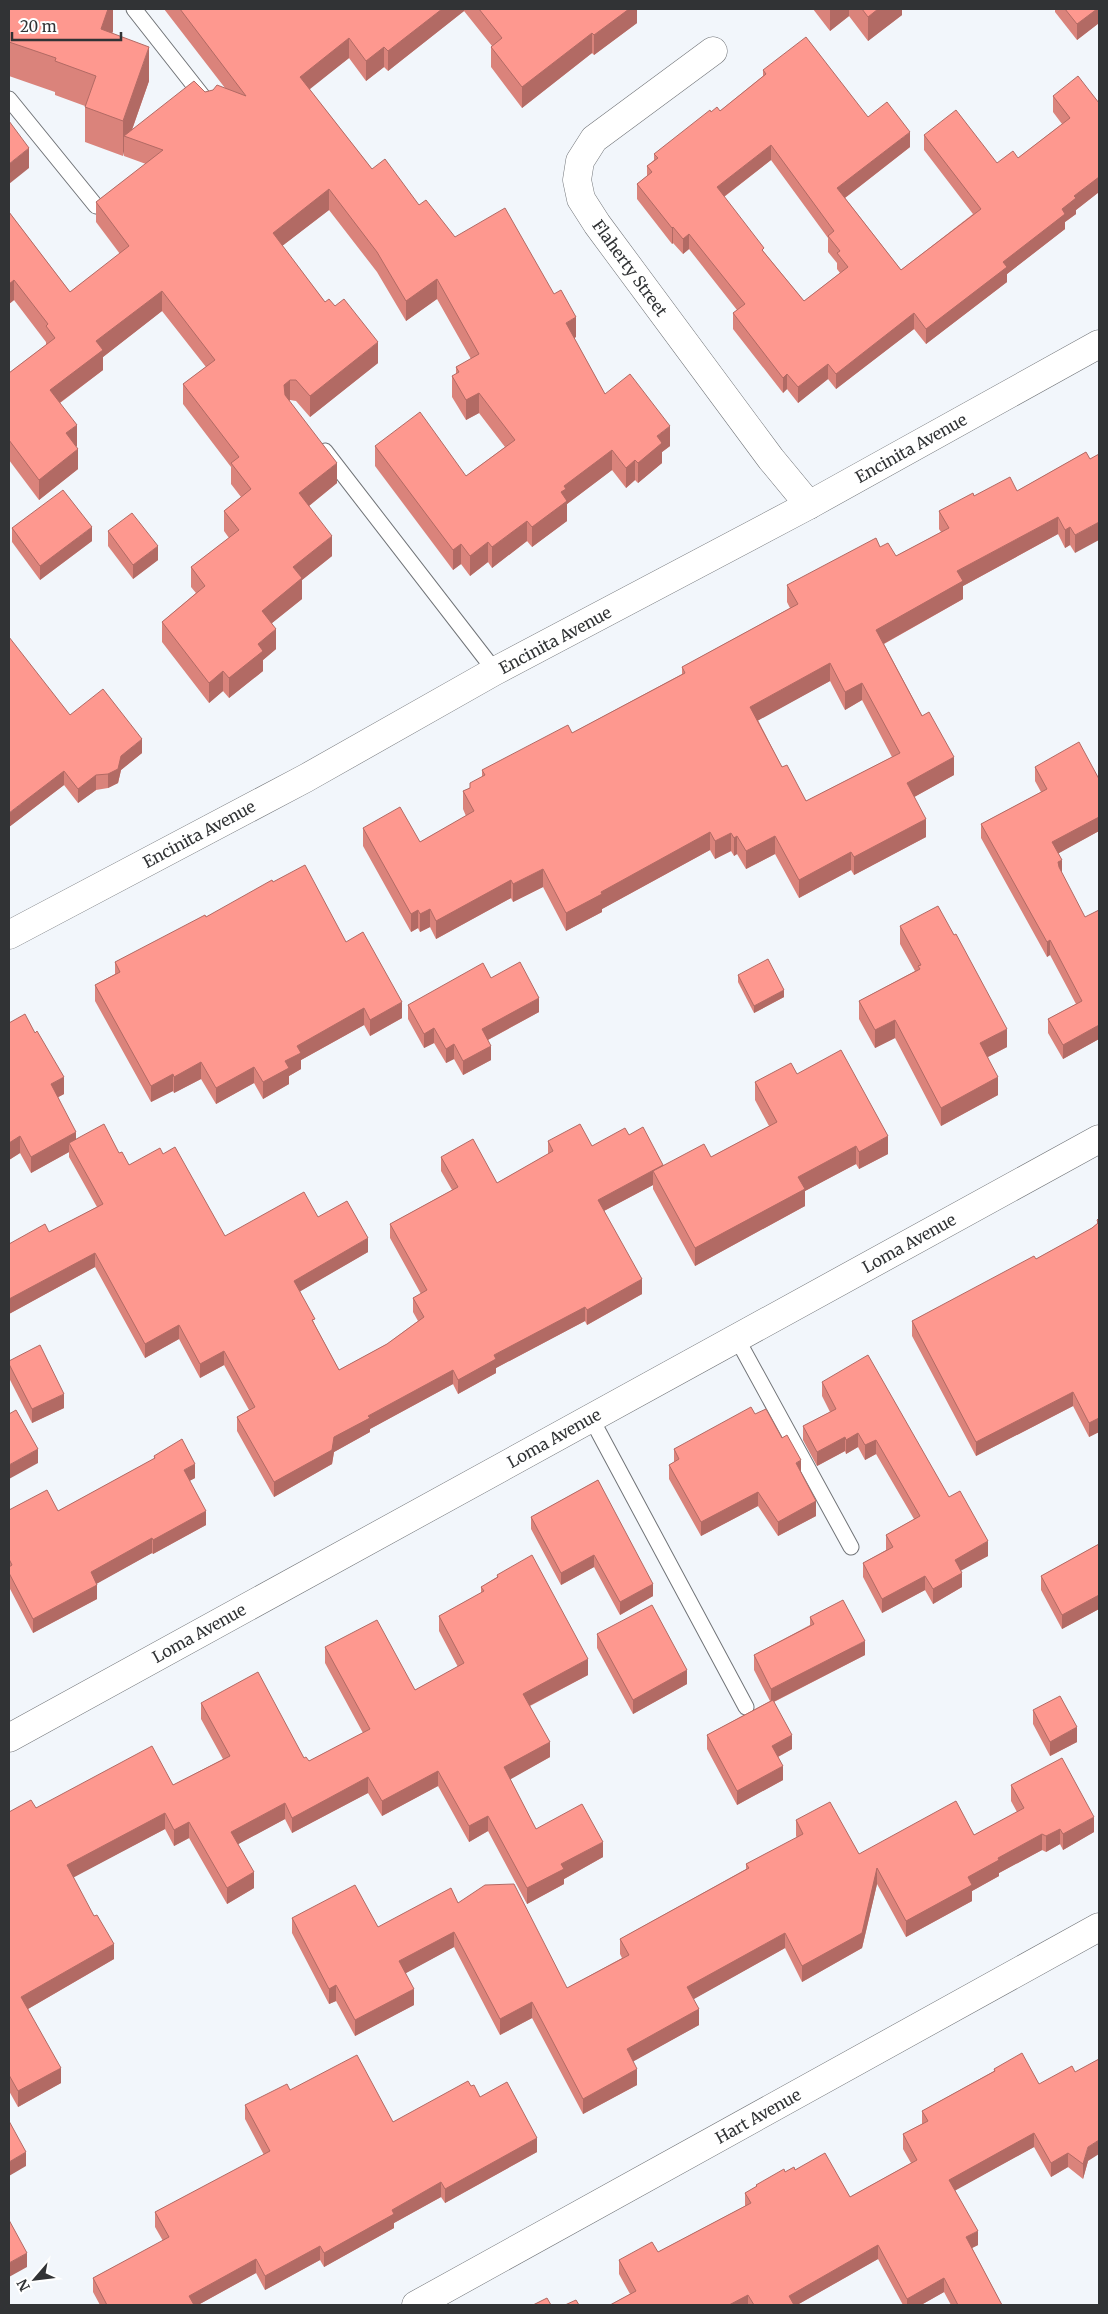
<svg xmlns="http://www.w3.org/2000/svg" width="1108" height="2314" font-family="Merriweather,serif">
<rect width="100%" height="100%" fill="#f2f6fb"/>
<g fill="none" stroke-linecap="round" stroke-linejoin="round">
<g stroke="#717478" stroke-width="17">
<g id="lane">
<polyline points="134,9 204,98"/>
<polyline points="9,99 96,206"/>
<polyline points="325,451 495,671"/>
<polyline points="736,1337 851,1547"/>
<polyline points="591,1418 746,1707"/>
</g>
</g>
<g stroke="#717478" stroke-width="29">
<g id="street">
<polyline points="713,51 594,139 580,161 577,180 581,199 597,224 771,459 809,505"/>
<polyline points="9,1738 1099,1139"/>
<polyline points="416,2305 1099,1927"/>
</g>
</g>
<g stroke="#717478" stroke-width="29">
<polyline id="secondary" points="9,935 306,778 495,671 809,505 1099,344"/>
</g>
<use href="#lane" stroke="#fff" stroke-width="15"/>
<use href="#street" stroke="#fff" stroke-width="28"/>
<use href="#secondary" stroke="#fff" stroke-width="28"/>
</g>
<g fill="#da837b" fill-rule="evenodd">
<polygon points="9,9 113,9 113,31 112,33 149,81 132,130 205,92 225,88 164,9 637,9 637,23 594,55 592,53 522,108 491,67 491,47 492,46 464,11 388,71 384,67 366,81 349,58 309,89 372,169 419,205 455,237 576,337 574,338 605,394 670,446 662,452 662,463 638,483 635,480 626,488 612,470 567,504 567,521 532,547 527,541 492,568 488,562 470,576 461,564 453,570 375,466 375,446 466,476 505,447 479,413 466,420 452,397 452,376 456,374 456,367 471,359 437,299 406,321 377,272 329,210 282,246 325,302 378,363 310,417 296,401 290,400 289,401 337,483 309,506 332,556 302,580 302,599 272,623 276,649 263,660 263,671 229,698 223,691 209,703 162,642 162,622 196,593 191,587 191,567 229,538 224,531 224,511 241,497 231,484 231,467 183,404 183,384 206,367 162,311 103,357 103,370 60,403 77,446 76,446 78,469 39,500 9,460 9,373 46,345 46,342 14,300 9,304 9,212 70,292 120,254 96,222 96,202 146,164 124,156 124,151 123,156 85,142 85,106 55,95 55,92 9,76"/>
<polygon points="813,9 902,9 902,15 868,41 849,16 830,31"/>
<polygon points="1055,9 1099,9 1099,23 1077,40 1055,12"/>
<path d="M763 70 868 117 910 147 845 198 901 270 973 214 924 150V135L997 163 1018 158 1062 124 1053 112V96L1099 103V192L1076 210V214L1065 222V229L1007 274V282L926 344 914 329 836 389 828 379 798 403 787 389 783 393 733 329V313L737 310 689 249 683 254 673 243 672 244 637 199V184L647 176V166L654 160V154L711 112 720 111 763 76ZM771 160 828 238V252L837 263V269L840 273 804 301 764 252 724 197Z"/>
<path d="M1086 452 1075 553 1070 545 1065 548 1058 534 963 586V599L884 644 954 775 914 797 926 837 854 875 851 870 799 898 775 854 746 869 737 854 734 856 731 851 715 859 710 850 602 909V912L566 931 543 887 513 902 511 898 436 939 430 927 420 932 418 928 411 932 363 846V828L420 842 466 816 463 809V791L470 788 482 777V770L572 733 682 674V667L790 608 787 602V585L880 547 896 556 941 532 939 529V511L974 496 1017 491ZM830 681 845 710 862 700 892 757 806 801 782 767 758 720Z"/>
<polygon points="12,528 92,541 40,580 12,542"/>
<polygon points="108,531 158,560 133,579 108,546"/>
<polygon points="70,715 142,753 121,770 118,783 108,788 96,790 78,803 64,785 9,827"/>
<polygon points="1035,767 1099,779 1099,831 1058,853 1062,873 1099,1039 1063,1059 1048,1033 1048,1019 1076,1004 1050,955 1047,957 981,838 981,824 1041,792 1035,781"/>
<polygon points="273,882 346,942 402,1018 370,1036 364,1025 301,1060 301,1069 289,1076 289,1084 263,1099 254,1083 216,1104 201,1079 174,1093 173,1091 151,1102 95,1001 95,985 115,974 115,962 206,917"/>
<polygon points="900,926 1007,1047 988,1057 998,1095 941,1126 895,1038 875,1048 859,1019 859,1001 915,971 900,944"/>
<polygon points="738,975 784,997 754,1013 738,982"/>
<polygon points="491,978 539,1012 488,1040 491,1060 463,1075 454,1059 446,1063 434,1043 424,1048 408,1019 408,1005"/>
<polygon points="9,1023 64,1094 58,1097 76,1139 119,1153 129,1165 163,1154 225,1236 318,1217 368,1252 300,1291 315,1325 339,1370 387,1344 418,1321 413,1312 413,1298 421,1294 390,1238 390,1224 452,1190 441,1171 441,1157 497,1183 548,1154 548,1141 592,1146 629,1135 663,1166 711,1157 769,1126 755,1100 755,1082 797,1074 888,1154 859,1169 856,1164 805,1191 805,1206 695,1266 653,1189 653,1185 604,1211 642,1294 587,1325 585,1321 496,1368 496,1373 458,1394 453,1384 370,1429 370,1432 334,1452 332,1464 274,1497 237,1431 237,1417 249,1410 224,1365 200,1378 179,1339 145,1358 95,1267 9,1314 9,1244 49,1232 97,1207 69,1157 69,1152 31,1173 20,1153 9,1160"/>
<polygon points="1099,1218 1099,1432 1089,1437 1073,1406 976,1456 912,1336 912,1321 1036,1259 1092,1228 1097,1224 1097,1220"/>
<polygon points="9,1361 64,1408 32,1423 9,1378"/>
<polygon points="822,1382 949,1497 988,1556 960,1570 962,1587 933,1604 925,1590 882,1613 863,1577 863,1563 886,1550 886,1535 914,1519 876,1454 865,1460 858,1447 846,1454 845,1451 817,1466 803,1440 803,1426 830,1412 822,1396"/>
<polygon points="755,1414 801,1472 816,1516 778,1536 758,1506 701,1536 669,1479 669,1465 674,1462 674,1449"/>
<polygon points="154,1456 195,1478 189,1481 206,1525 153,1554 152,1553 97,1583 97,1599 33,1633 9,1587 9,1510 58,1511 154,1459"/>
<polygon points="598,1480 653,1596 620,1615 594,1567 561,1585 531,1529 531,1517"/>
<polygon points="1099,1544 1099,1609 1062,1629 1041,1590 1041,1576"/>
<polygon points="497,1575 588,1675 530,1706 550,1757 510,1779 536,1829 603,1857 564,1879 564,1884 527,1904 488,1831 469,1842 438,1786 382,1816 368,1793 292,1833 285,1819 238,1844 254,1888 227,1904 189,1838 174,1846 165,1829 73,1877 114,1959 28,2009 61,2083 18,2107 9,2091 9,1812 173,1785 223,1759 201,1719 201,1703 304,1758 309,1761 363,1733 325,1663 325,1647 415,1690 458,1667 439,1631 439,1616 481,1593 481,1587 497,1577"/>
<polygon points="810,1617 865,1655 774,1702 792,1749 778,1757 783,1780 737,1805 707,1749 707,1735 770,1701 754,1670 754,1655 810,1625"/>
<polygon points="597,1634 687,1684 633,1714 597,1648"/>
<polygon points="1033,1710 1077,1742 1050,1756 1033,1724"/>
<polygon points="1011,1785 1094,1832 1063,1850 1060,1844 1046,1852 1042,1850 999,1873 999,1876 972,1891 972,1901 906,1937 877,1884 862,1948 802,1982 785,1948 693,1999 699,2025 633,2061 637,2085 583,2114 532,2018 500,2035 454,1947 405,1973 414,2005 355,2036 336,2001 329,2004 292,1933 292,1918 378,1927 458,1903 567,1988 622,1958 620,1954 620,1939 746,1869 746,1864 797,1838 796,1836 796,1820 859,1854 974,1835 1017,1812 1011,1801"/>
<polygon points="994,2069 1039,2084 1088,2161 1083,2179 1068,2167 1051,2177 1034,2147 955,2190 978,2245 972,2248 1002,2305 951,2305 944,2292 921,2305 903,2305 878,2259 797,2305 610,2305 630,2294 619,2274 619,2260 658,2252 745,2206 745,2193 756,2187 756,2185 785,2172 795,2170 850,2197 911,2163 903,2149 903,2134 922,2124 922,2111 994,2071"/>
<polygon points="471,2086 480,2097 537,2152 445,2203 441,2197 394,2223 394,2228 324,2267 320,2260 265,2290 256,2273 198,2305 100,2305 93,2292 93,2278 163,2241 155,2227 155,2212 264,2155 245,2119 245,2105 290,2090 393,2122"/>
</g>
<g fill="#b26a64">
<polygon points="108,9 113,9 113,31 101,63 101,29"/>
<polygon points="442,9 464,9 464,11 388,71 388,51"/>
<polygon points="628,9 637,9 637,23 594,55 594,35"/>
<polygon points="830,9 849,9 849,16 830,31"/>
<polygon points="878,9 902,9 902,15 868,41 868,17"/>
<polygon points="1097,9 1099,9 1099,23 1077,40 1077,24"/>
<polygon points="592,33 592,53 522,108 522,87"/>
<polygon points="349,38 349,58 300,97 300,77"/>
<polygon points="149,47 149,81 129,138 124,136 124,151 123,156 123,121"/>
<polygon points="384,47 384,67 366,81 366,61"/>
<polygon points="910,132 910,147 837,204 837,188"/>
<polygon points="771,145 771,160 717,202 717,187"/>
<polygon points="29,148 29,168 9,184 9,164"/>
<polygon points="1099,177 1099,192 1076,210 1076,214 1065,222 1065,229 1007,274 1007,282 926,344 926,329 1062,209 1074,196"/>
<polygon points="329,189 329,210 273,253 273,233"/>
<polygon points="673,227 673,243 672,244 672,228"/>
<polygon points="689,234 689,249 683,254 683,239"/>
<polygon points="437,279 437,299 406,321 406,301"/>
<polygon points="14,280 14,300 9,304 9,284"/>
<polygon points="162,291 162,311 103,357 103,370 50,410 50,390 96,341"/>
<polygon points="914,313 914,329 836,389 836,374"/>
<polygon points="576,317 576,337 566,343 566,323"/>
<polygon points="378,342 378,363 310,417 310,396"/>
<polygon points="828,364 828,379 798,403 798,387"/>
<polygon points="787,374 787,389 783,393 783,378"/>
<polygon points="290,380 290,400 284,405 284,385"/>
<polygon points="479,393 479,413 466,420 466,400"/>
<polygon points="77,425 77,446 66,454 66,433"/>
<polygon points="670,426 670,446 662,452 662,463 638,483 638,463 657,436"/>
<polygon points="78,449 78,469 39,500 39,480"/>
<polygon points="612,450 612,470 567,504 567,521 532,547 532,527 561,492 564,486"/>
<polygon points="635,460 635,480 626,488 626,468"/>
<polygon points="337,463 337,483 299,514 299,493"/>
<polygon points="1058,517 1058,534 963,586 963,599 876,648 876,630 957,571"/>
<polygon points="527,521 527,541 492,568 492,547"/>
<polygon points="1099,522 1099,540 1075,553 1075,535"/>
<polygon points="92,527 92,541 40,580 40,566"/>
<polygon points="1070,527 1070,545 1065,548 1065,530"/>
<polygon points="332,536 332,556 302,580 302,599 262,631 262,611 293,567"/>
<polygon points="488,542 488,562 470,576 470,556"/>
<polygon points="461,544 461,564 453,570 453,550"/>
<polygon points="158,546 158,560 133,579 133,565"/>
<polygon points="276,629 276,649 263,660 263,671 229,698 229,678 258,644"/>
<polygon points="830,663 830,681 750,725 750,707"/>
<polygon points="223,671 223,691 209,703 209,683"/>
<polygon points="862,683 862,700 845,710 845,692"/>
<polygon points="142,739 142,753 121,770 118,783 108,788 108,774 121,756"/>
<polygon points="954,757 954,775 907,801 907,783"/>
<polygon points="64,771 64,785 9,827 9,813"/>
<polygon points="96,775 96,790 78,803 78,789"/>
<polygon points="1099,817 1099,831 1052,857 1052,842"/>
<polygon points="926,819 926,837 854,875 854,857"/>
<polygon points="710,832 710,850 602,909 602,912 566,931 566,913 601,892"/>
<polygon points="731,833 731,851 715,859 715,841"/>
<polygon points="737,836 737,854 734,856 734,838"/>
<polygon points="775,836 775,854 746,869 746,851"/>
<polygon points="851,852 851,870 799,898 799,880"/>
<polygon points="1062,860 1062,874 1058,877 1058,862"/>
<polygon points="543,869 543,887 513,902 513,884"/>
<polygon points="511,880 511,898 436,939 436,921"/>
<polygon points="430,909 430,927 420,932 420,914"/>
<polygon points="418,910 418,928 411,932 411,914"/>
<polygon points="1050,940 1050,955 1047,957 1047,942"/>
<polygon points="784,990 784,997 754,1013 754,1006"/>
<polygon points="539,998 539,1012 482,1043 482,1029"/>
<polygon points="402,1002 402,1018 370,1036 370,1020"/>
<polygon points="364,1008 364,1025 301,1060 301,1069 289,1076 289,1084 263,1099 263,1082 285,1061 297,1046"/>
<polygon points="895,1020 895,1038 875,1048 875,1030"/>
<polygon points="1099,1025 1099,1039 1063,1059 1063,1045"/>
<polygon points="434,1028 434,1043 424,1048 424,1034"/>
<polygon points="1007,1029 1007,1047 980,1061 980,1043"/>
<polygon points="454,1044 454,1059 446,1063 446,1049"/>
<polygon points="491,1046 491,1060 463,1075 463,1061"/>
<polygon points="201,1062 201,1079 174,1093 174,1077"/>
<polygon points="254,1067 254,1083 216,1104 216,1088"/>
<polygon points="173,1074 173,1091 151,1102 151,1086"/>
<polygon points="64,1077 64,1094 51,1101 51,1084"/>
<polygon points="998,1077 998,1095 941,1126 941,1108"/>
<polygon points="76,1132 76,1148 69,1143 69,1152 31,1173 31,1157"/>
<polygon points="20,1136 20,1153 9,1160 9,1143"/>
<polygon points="888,1136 888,1154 859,1169 859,1152"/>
<polygon points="856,1146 856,1164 805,1191 805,1206 695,1266 695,1248 798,1177"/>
<polygon points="663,1165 663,1179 653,1171 653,1185 598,1214 598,1200"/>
<polygon points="368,1238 368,1252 294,1295 294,1281"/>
<polygon points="95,1253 95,1267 9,1314 9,1299"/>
<polygon points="642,1279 642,1294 587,1325 587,1310"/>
<polygon points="585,1307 585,1321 496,1368 496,1373 458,1394 458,1380 494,1355"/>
<polygon points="179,1325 179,1339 145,1358 145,1344"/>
<polygon points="224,1351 224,1365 200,1378 200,1364"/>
<polygon points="453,1370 453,1384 370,1429 370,1432 334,1452 332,1464 274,1497 274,1482 334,1437 368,1416"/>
<polygon points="1073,1392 1073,1406 976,1456 976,1442"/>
<polygon points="64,1394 64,1408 32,1423 32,1409"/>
<polygon points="1099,1418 1099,1432 1089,1437 1089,1423"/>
<polygon points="858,1433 858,1447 846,1454 846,1440"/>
<polygon points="845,1437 845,1451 817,1466 817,1452"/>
<polygon points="876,1440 876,1454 865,1460 865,1445"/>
<polygon points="38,1449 38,1463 9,1479 9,1465"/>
<polygon points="801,1460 801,1475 796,1463"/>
<polygon points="195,1464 195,1478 184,1484 184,1470"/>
<polygon points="758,1492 758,1506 701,1536 701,1522"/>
<polygon points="816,1501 816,1516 778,1536 778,1522"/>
<polygon points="206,1511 206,1525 153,1554 153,1540"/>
<polygon points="152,1538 152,1553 91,1587 91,1572"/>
<polygon points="988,1541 988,1556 955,1574 955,1560"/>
<polygon points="594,1555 594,1567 561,1585 561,1573"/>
<polygon points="962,1573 962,1587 933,1604 933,1589"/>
<polygon points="925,1576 925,1590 882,1613 882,1599"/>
<polygon points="653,1584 653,1596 620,1615 620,1602"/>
<polygon points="97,1585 97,1599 33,1633 33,1619"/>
<polygon points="1099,1595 1099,1609 1062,1629 1062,1615"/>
<polygon points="865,1641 865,1655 771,1703 771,1689"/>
<polygon points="588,1659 588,1675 523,1709 523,1694"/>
<polygon points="687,1670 687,1684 633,1714 633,1700"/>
<polygon points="1077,1727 1077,1742 1050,1756 1050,1742"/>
<polygon points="792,1735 792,1749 772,1760 772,1746"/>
<polygon points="550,1742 550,1757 504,1783 504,1767"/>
<polygon points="783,1766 783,1780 737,1805 737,1791"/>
<polygon points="438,1771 438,1786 382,1816 382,1801"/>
<polygon points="368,1777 368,1793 292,1833 292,1818"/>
<polygon points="285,1803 285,1819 231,1848 231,1832"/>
<polygon points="165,1813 165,1829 67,1881 67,1865"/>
<polygon points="488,1816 488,1831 469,1842 469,1826"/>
<polygon points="1094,1817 1094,1832 1063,1850 1063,1834"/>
<polygon points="189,1822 189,1838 174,1846 174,1830"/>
<polygon points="1060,1829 1060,1844 1046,1852 1046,1836"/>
<polygon points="1042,1834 1042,1850 999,1873 999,1876 972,1891 972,1901 906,1937 906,1921 968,1877 998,1858"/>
<polygon points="603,1842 603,1857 564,1879 564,1884 527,1904 527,1888 561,1864"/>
<polygon points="877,1868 877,1884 862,1948 802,1982 802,1966"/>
<polygon points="254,1872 254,1888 227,1904 227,1888"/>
<polygon points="454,1932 454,1947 399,1977 399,1961"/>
<polygon points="785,1933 785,1948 687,2003 687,1987"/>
<polygon points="114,1944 114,1959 21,2013 21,1997"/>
<polygon points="336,1985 336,2001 329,2004 329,1989"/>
<polygon points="414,1989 414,2005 355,2036 355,2020"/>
<polygon points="532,2002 532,2018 500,2035 500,2019"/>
<polygon points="699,2009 699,2025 627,2065 627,2049"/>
<polygon points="61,2068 61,2083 18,2107 18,2091"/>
<polygon points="637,2069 637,2085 583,2114 583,2099"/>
<polygon points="1034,2133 1034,2147 949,2194 949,2180"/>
<polygon points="537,2138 537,2152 445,2203 445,2189"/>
<polygon points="1099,2140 1099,2154 1088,2161 1083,2179 1083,2164 1088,2147"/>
<polygon points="26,2152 26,2166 9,2176 9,2162"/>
<polygon points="1068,2153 1068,2167 1051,2177 1051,2163"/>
<polygon points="441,2182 441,2197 394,2223 394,2228 324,2267 324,2253 392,2210"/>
<polygon points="978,2231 978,2245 966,2251 966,2237"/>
<polygon points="878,2245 878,2259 797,2305 789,2305 789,2296"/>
<polygon points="320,2246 320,2260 265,2290 265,2276"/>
<polygon points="27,2253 27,2267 9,2277 9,2263"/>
<polygon points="256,2259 256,2273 198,2305 189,2305 189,2296"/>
<polygon points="944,2278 944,2292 921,2305 907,2305 907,2299"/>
<polygon points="748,2295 748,2305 729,2305"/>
</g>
<g fill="#fe988f" stroke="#b26a64" fill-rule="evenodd">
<polygon points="9,9 108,9 101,29 149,47 123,121 85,107 96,76 55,61 56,58 9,42"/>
<polygon points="180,9 442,9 388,51 384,47 366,61 349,38 300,77 372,169 385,159 419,205 426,200 455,237 505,208 554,294 561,290 576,317 566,323 605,394 630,374 670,426 657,436 662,443 638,463 635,460 626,468 612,450 564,486 566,489 561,492 567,501 532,527 527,521 492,547 488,542 470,556 461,544 453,550 375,446 420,412 466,476 515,440 479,393 466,400 452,376 459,372 456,367 479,354 437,279 406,301 377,252 329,189 273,233 325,302 329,299 335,306 344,299 378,342 310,396 296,380 290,380 284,385 285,395 337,463 299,493 332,536 293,567 302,578 262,611 276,629 258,644 263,651 229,678 223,671 209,683 162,622 205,586 191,567 239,530 224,511 251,489 231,463 239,457 183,384 215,360 162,291 96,341 103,350 50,390 77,425 66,433 78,449 39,480 9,440 9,373 55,338 46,326 48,324 14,280 9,284 9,212 70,292 129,246 96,202 163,150 124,136 194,81 205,92 213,90 217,85 246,96"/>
<polygon points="479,9 629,9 594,35 592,33 522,87 491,47 502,38"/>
<polygon points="862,9 878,9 868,17"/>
<polygon points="1065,9 1097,9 1077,24"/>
<path d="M806 37 868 117 887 102 910 132 837 188 901 270 981 209 924 135 956 110 997 163 1013 151 1018 158 1070 118 1053 96 1078 76 1099 103V177L1074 196 1076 198 1062 209 1065 214 1003 262 1007 267 926 329 914 313 836 374 828 364 798 387 787 374 783 378 733 313 745 304 689 234 683 239 673 227 672 228 637 184 652 172 647 166 658 158 654 154 710 110 711 112 717 107 720 111 766 74 763 70ZM771 145 834 231 828 236 840 251 837 253 848 267 804 301 762 250 764 248 717 187Z"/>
<polygon points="9,121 29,148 9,164"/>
<path d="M1086 452 1090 459 1099 454V522L1075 535 1070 527 1065 530 1058 517 957 571 963 581 876 630 922 716 929 712 954 757 907 783 926 819 854 857 851 852 799 880 775 836 746 851 737 836 734 838 731 833 715 841 710 832 601 892 602 894 566 913 543 869 513 884 511 880 436 921 430 909 420 914 418 910 411 914 363 828 400 807 420 842 474 811 463 791 470 788V783L485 775 482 770 568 725 572 733 685 673 682 667 798 604 787 585 876 538 880 547 888 543 896 556 949 528 939 511 973 493 974 496 1010 477 1017 491ZM830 663 845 692 862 683 900 753 806 801 787 765 782 767 750 707Z"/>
<polygon points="63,490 92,527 40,566 12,528"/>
<polygon points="132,513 158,546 133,565 108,531"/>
<polygon points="9,637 70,715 103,689 142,739 121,756 118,769 108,774 96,775 78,789 64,771 9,813"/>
<polygon points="1079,742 1099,779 1099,817 1052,842 1062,860 1058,862 1059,867 1085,917 1099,910 1099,1025 1063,1045 1048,1019 1082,1001 1050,940 1047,942 981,824 1047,789 1035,767"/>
<polygon points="305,865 346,942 363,932 402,1002 370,1020 364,1008 297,1046 301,1053 285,1061 289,1068 263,1082 254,1067 216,1088 201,1062 174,1077 173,1074 151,1086 95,985 120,972 115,962 205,915 206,917 272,880 273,882"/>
<polygon points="938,906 954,935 956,934 1007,1029 980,1043 998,1077 941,1108 895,1020 875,1030 859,1001 920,969 918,966 921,965 900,926"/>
<polygon points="768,959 784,990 754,1006 738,975"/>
<polygon points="520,962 539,998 482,1029 491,1046 463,1061 454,1044 446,1049 434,1028 424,1034 408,1005 483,963 491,978"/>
<polygon points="25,1014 35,1033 37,1031 64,1077 51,1084 76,1132 31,1157 20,1136 9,1143 9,1023"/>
<polygon points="841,1050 888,1136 859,1152 856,1146 798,1177 805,1189 695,1248 653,1171 704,1144 711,1157 777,1122 755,1082 791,1063 797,1074"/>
<polygon points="104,1124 119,1153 122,1152 129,1165 160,1148 163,1154 175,1147 225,1236 304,1192 318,1217 347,1201 368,1238 294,1281 315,1319 312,1320 339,1370 387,1344 424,1317 413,1298 427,1290 390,1224 458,1187 441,1157 473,1139 497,1183 553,1151 548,1141 580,1124 592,1146 625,1128 629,1135 643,1127 663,1165 598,1200 642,1279 587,1310 585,1307 494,1355 496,1359 458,1380 453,1370 368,1416 370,1418 334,1437 332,1450 274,1482 237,1417 255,1407 224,1351 200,1364 179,1325 145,1344 95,1253 9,1299 9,1244 45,1224 49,1232 103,1204 69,1143"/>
<polygon points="1099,1218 1099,1418 1089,1423 1073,1392 976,1442 912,1321 1034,1256 1036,1259 1092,1228 1098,1223 1097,1220"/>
<polygon points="40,1345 64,1394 32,1409 9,1364 9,1361"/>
<polygon points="868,1355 949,1497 960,1491 988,1541 955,1560 962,1573 933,1589 925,1576 882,1599 863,1563 893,1547 886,1535 920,1516 876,1440 865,1445 858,1433 846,1440 845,1437 817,1452 803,1426 836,1409 822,1382"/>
<polygon points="751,1407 755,1414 766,1409 782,1438 787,1435 801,1460 796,1463 816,1501 778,1522 758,1492 701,1522 669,1465 679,1459 674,1449"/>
<polygon points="16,1410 38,1449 9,1465 9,1414"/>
<polygon points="182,1439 195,1464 184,1470 206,1511 153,1540 152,1538 91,1572 97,1585 33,1619 9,1573 9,1567 12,1565 9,1559 9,1510 47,1490 58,1511 155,1458 154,1456"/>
<polygon points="598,1480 653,1584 620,1602 594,1555 561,1573 531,1517"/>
<polygon points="1099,1544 1099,1595 1062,1615 1041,1576"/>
<polygon points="532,1555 588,1659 523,1694 550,1742 504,1767 536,1829 582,1804 603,1842 561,1864 564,1869 527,1888 488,1816 469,1826 438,1771 382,1801 368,1777 292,1818 285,1803 231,1832 254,1872 227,1888 189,1822 174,1830 165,1813 67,1865 94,1916 97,1915 114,1944 21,1997 61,2068 18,2091 9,2075 9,1812 31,1800 36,1808 152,1746 173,1785 230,1756 201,1703 258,1672 304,1758 306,1757 309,1761 370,1729 325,1647 377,1620 415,1690 464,1663 439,1616 484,1591 481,1587 498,1577 497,1575"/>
<polygon points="843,1600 865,1641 771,1689 754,1655 814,1624 810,1617"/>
<polygon points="652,1605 687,1670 633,1700 597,1634"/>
<polygon points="1060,1696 1077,1727 1050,1742 1033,1710"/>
<polygon points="773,1700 792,1735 772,1746 783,1766 737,1791 707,1735"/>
<polygon points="1062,1758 1094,1817 1063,1834 1060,1829 1046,1836 1042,1834 998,1858 999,1860 968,1877 972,1885 906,1921 877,1868 862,1933 802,1966 785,1933 687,1987 699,2009 627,2049 637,2069 583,2099 532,2002 500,2019 454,1932 399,1961 414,1989 355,2020 336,1985 329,1989 292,1918 355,1885 378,1927 451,1888 458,1903 485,1885 514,1884 567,1988 629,1955 620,1939 749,1868 746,1864 803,1834 796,1820 830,1802 859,1854 956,1801 974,1835 1024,1808 1011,1785"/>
<polygon points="1022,2053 1039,2084 1072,2066 1075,2072 1099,2059 1099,2140 1088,2147 1083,2164 1068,2153 1051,2163 1034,2133 949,2180 978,2231 966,2237 1002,2305 958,2305 944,2278 907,2299 878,2245 789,2296 794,2305 754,2305 748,2295 729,2305 610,2305 636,2291 619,2260 652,2242 658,2252 751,2203 745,2193 757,2186 756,2185 784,2169 785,2172 794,2167 795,2170 825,2153 850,2197 917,2160 903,2134 928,2121 922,2111 995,2071 994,2069"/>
<polygon points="357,2055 393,2122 468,2081 471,2086 474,2085 480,2097 507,2082 537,2138 445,2189 441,2182 392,2210 394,2214 324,2253 320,2246 265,2276 256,2259 189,2296 194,2305 107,2305 93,2278 169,2237 155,2212 270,2151 245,2105 287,2084 290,2090"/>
<polygon points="9,2121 26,2152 9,2162"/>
<polygon points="9,2220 27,2253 9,2263"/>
<polygon points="547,2298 551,2305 533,2305"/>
<polygon points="576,2300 579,2305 565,2305"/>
</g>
<g text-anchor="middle" stroke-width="4.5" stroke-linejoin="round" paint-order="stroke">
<g font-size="16" fill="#313335" stroke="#fff">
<text transform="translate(630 268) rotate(54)" y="6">Flaherty Street</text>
<text transform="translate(911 448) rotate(-29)" y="6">Encinita Avenue</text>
<text transform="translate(555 640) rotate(-28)" y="6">Encinita Avenue</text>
<text transform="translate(199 834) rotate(-28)" y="6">Encinita Avenue</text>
<text transform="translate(909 1243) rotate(-29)" y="6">Loma Avenue</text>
<text transform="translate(554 1438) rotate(-29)" y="6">Loma Avenue</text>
<text transform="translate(199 1633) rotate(-29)" y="6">Loma Avenue</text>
<text transform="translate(758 2116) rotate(-29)" y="6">Hart Avenue</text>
</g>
</g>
<rect width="1108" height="2314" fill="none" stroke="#313335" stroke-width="20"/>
<g transform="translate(35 2279) rotate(242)" stroke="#ffffff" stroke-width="4" paint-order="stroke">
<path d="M0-4L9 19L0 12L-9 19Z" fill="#313335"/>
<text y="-8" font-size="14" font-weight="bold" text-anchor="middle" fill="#313335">N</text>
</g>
<path d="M12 32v8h109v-8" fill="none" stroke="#313335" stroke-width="2.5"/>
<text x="20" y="32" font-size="15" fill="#313335" stroke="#ffffff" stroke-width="4" paint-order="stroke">20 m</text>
</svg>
